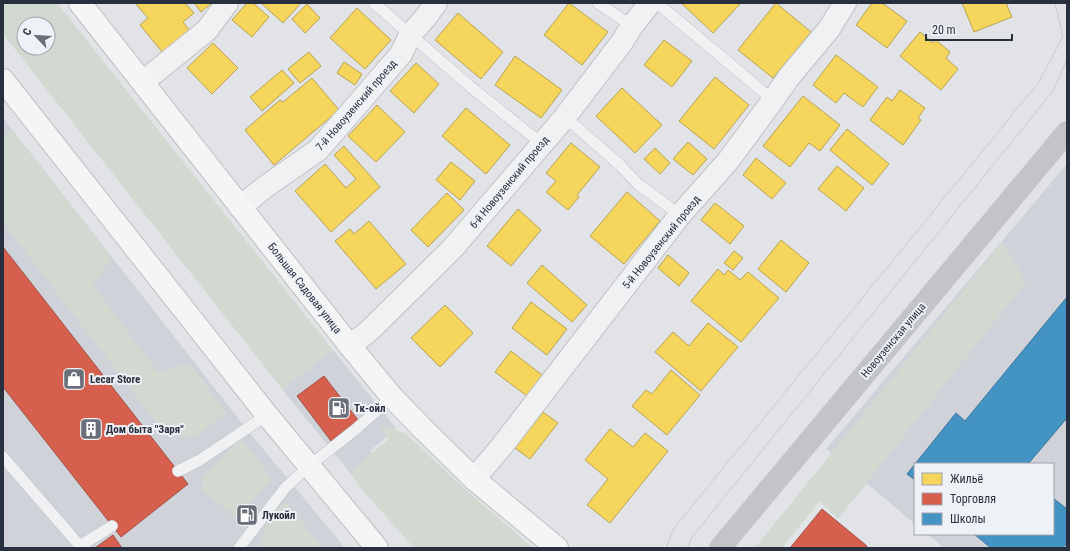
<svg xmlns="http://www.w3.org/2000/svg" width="1070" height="551" font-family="'Roboto Condensed',sans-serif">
<rect width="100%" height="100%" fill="#e1e3e6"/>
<g fill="#cfd2d9">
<polygon points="3,118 249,432 345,548 3,548"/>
<polygon points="1067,164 1067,548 944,548 927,534 1053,534 1053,464 915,464 915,524 826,449"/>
<polygon points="333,350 396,428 370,451 396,480 373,501 282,389"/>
</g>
<g fill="#d1d9d1" fill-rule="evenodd">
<path d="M3 3H57L333 350 282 389 3 34ZM24 24H48V48H24Z"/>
<polygon points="12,130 112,258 93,285 158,372 190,364 226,412 196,437 183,437 160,427 3,223 3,136"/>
<polygon points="1002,242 1026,282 838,519 820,501 782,548 755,548"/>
<polygon points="389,427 406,434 467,491 533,548 414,548 358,485 352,474 354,468 389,439 379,429"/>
<polygon points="241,438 272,479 237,518 202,490 203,477"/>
<path d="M286 502 323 548H261C259 537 267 521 274 512 277 508 282 505 286 502Z"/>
</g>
<g fill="#f6d55c" stroke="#b8a353">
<polygon points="135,3 185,3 194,13 183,22 190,31 163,53 140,25 148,18"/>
<polygon points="194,3 212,3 201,12"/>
<polygon points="247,3 253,3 269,17 252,37 232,20"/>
<polygon points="261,3 301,3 283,23"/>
<polygon points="569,3 608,32 582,65 544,35"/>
<polygon points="681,3 741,3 713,33"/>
<polygon points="776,3 811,32 773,78 738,50"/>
<polygon points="872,3 882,3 907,21 887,48 856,25"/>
<polygon points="962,3 1006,3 1012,17 974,32"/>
<polygon points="307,4 320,18 305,33 292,19"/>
<polygon points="357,8 391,40 365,69 330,38"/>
<polygon points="458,13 503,52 481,79 435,40"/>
<polygon points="920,32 933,43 936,40 950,52 946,58 958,69 941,90 900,56"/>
<polygon points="664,40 692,61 672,87 644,65"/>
<polygon points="213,43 238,68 212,94 187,68"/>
<polygon points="309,52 321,66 300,83 288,69"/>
<polygon points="836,55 878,87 863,107 844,93 836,103 813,85"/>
<polygon points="515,56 562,90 541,118 495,85"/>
<polygon points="344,62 362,74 355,85 337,73"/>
<polygon points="416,63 439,84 414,113 390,91"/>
<polygon points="282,70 294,83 262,111 250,97"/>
<polygon points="715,77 749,105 714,149 679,121"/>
<polygon points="312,78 339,110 274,165 245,130 280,100 283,102"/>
<polygon points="622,88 662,125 635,153 596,116"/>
<polygon points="900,90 925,108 918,118 921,120 903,145 870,120 887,97 892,101"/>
<polygon points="803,96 840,125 820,151 809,143 790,167 763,146"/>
<polygon points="377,105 405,132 376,162 348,136"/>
<polygon points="466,108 510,145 486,174 442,136"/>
<polygon points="847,129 889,164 872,185 830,150"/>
<polygon points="688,142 707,159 693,175 673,159"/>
<polygon points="571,143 600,167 577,195 579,197 568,210 546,192 556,181 546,173"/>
<polygon points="344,146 380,187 331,232 295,191 325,164 346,188 356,179 334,155"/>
<polygon points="655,148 670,163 660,174 644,159"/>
<polygon points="756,158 786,183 772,199 743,175"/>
<polygon points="451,162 475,181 460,200 436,180"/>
<polygon points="837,166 864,188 846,211 818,189"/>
<polygon points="627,192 660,221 624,264 590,236"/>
<polygon points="447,193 464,210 428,247 411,230"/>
<polygon points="715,203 744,226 730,244 701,220"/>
<polygon points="518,209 541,230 511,266 487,246"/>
<polygon points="369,221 406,264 376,289 335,241 350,229 354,234"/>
<polygon points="781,240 809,263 786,292 758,269"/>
<polygon points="734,251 743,258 733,270 724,263"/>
<polygon points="668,255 689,273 679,286 658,268"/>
<polygon points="542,265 587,305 572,322 527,283"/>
<polygon points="718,269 724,275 728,270 740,280 748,272 779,298 741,342 691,301"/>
<polygon points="531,302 567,329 547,355 512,328"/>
<polygon points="445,305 473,333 440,367 411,338"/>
<polygon points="708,323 738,347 701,391 655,352 673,332 689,346"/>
<polygon points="511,351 542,375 527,396 495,372"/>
<polygon points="671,370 700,395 667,435 632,406 646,390 652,394"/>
<polygon points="543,412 558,423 530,459 515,448"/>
<polygon points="610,429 633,447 645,433 668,451 610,523 587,505 608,479 585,460"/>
</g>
<g fill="#d6604d" stroke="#a25148">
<polygon points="3,247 188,484 121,537 3,387"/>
<polygon points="324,376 358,420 331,441 297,396"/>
<polygon points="822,509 867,546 866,548 790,548"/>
<polygon points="113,535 122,548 95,548"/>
</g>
<g fill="#4393c3" stroke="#3b759b">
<polygon points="1067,297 1067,418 1028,464 915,464 915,480 907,474 956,413 965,421"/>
<polygon points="1053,498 1067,509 1067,543 1063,548 991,548 974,534 1053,534"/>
</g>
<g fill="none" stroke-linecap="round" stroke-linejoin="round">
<g stroke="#bfc1c4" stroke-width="12">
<g id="lane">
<polyline points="374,3 472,88 542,144"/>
<polyline points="598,3 632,26"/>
<polyline points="657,3 773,100"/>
<polyline points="565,117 620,165 639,185 680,215"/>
<polyline points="3,457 80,546 112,526"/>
<polyline points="178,471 200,460 267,415"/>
<polyline points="239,548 285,488 309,466 356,429 392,397"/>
</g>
</g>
<g stroke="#bfc1c4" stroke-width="24">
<g id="street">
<polyline points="143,82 207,30 227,3"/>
<polyline points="240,207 265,187 318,150 401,54 410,35 425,18 436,3"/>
<polyline points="350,346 370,330 452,249 565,117 622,42 632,26 650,3"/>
<polyline points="474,479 502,446 680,215 728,161 773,100 789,77 829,29 845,3"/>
</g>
</g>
<g stroke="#bdc0c3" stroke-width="24">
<g id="primary">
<polyline points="80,3 350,346 392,397 422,428 474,479 557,548"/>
<polyline points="3,80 267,415 377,548"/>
</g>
</g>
<use href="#lane" stroke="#f0f1f2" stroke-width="11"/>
<use href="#street" stroke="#f0f1f2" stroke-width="22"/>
<polyline stroke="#c2c4c8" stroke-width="22" points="720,548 1067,132"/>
<use href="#primary" stroke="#f5f5f6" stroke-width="22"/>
<g stroke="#c9cbce" stroke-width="1">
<polyline points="666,548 674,528 1039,82 1063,36 1055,3"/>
<polyline points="687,548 692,537 1053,91 1067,59"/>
</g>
</g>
<defs>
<g id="shop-square" transform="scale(1.15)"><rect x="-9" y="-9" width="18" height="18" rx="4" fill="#696e79" stroke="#eef1f5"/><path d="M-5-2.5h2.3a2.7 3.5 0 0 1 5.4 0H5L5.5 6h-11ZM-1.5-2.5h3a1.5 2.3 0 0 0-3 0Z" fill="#fff"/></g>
<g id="fuel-square" transform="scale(1.15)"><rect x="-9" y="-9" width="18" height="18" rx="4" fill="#696e79" stroke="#eef1f5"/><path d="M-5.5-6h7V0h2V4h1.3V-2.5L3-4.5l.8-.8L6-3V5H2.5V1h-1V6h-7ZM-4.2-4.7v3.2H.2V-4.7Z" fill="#fff"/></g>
<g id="building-square" transform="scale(1.15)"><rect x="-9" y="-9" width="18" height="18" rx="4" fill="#696e79" stroke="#eef1f5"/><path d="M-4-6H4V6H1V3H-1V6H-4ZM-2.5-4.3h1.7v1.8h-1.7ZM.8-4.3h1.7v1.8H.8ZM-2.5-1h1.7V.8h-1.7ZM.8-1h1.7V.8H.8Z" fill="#fff"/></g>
</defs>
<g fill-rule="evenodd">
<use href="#shop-square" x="74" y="379"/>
<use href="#fuel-square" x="339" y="408"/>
<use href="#building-square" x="91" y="429"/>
<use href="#fuel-square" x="247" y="515"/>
</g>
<g text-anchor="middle" stroke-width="4" stroke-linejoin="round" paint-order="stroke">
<g font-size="11" fill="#282f3e" stroke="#eef1f5">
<text transform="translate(356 105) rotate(-49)" y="4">7-й Новоузенский проезд</text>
<text transform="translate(509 182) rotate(-50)" y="4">6-й Новоузенский проезд</text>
<text transform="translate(661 242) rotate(-51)" y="4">5-й Новоузенский проезд</text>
<text transform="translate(305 288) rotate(52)" y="4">Большая Садовая улица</text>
<text transform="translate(893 340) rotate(-50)" y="4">Новоузенская улица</text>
</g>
<g font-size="11" font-weight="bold" fill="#282f3e" stroke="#eef1f5" text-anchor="start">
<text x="90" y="383">Lecar Store</text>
<text x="354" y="412">Тк-ойл</text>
<text x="106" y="433">Дом быта "Заря"</text>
<text x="262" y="519">Лукойл</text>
</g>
</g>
<rect width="1070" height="551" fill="none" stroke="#282f3e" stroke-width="8"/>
<rect x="914" y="463" width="140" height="72" fill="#eef1f5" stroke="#9fa3ac"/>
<rect x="922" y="473" width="20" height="12" fill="#f6d55c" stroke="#9fa3ac"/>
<text x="950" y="483" font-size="12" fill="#282f3e">Жильё</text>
<rect x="922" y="493" width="20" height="12" fill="#d6604d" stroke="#9fa3ac"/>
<text x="950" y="503" font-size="12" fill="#282f3e">Торговля</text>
<rect x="922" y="513" width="20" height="12" fill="#4393c3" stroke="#9fa3ac"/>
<text x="950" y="523" font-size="12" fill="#282f3e">Школы</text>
<g transform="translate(36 36) rotate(295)"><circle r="19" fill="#eef1f5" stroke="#9fa3ac"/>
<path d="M0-3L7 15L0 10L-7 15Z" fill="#696e79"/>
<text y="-6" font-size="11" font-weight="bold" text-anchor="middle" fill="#282f3e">С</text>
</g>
<path d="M926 34v6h86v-6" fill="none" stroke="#282f3e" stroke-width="2"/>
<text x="932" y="34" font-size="12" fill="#282f3e" stroke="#eef1f5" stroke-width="3" paint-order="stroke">20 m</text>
</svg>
